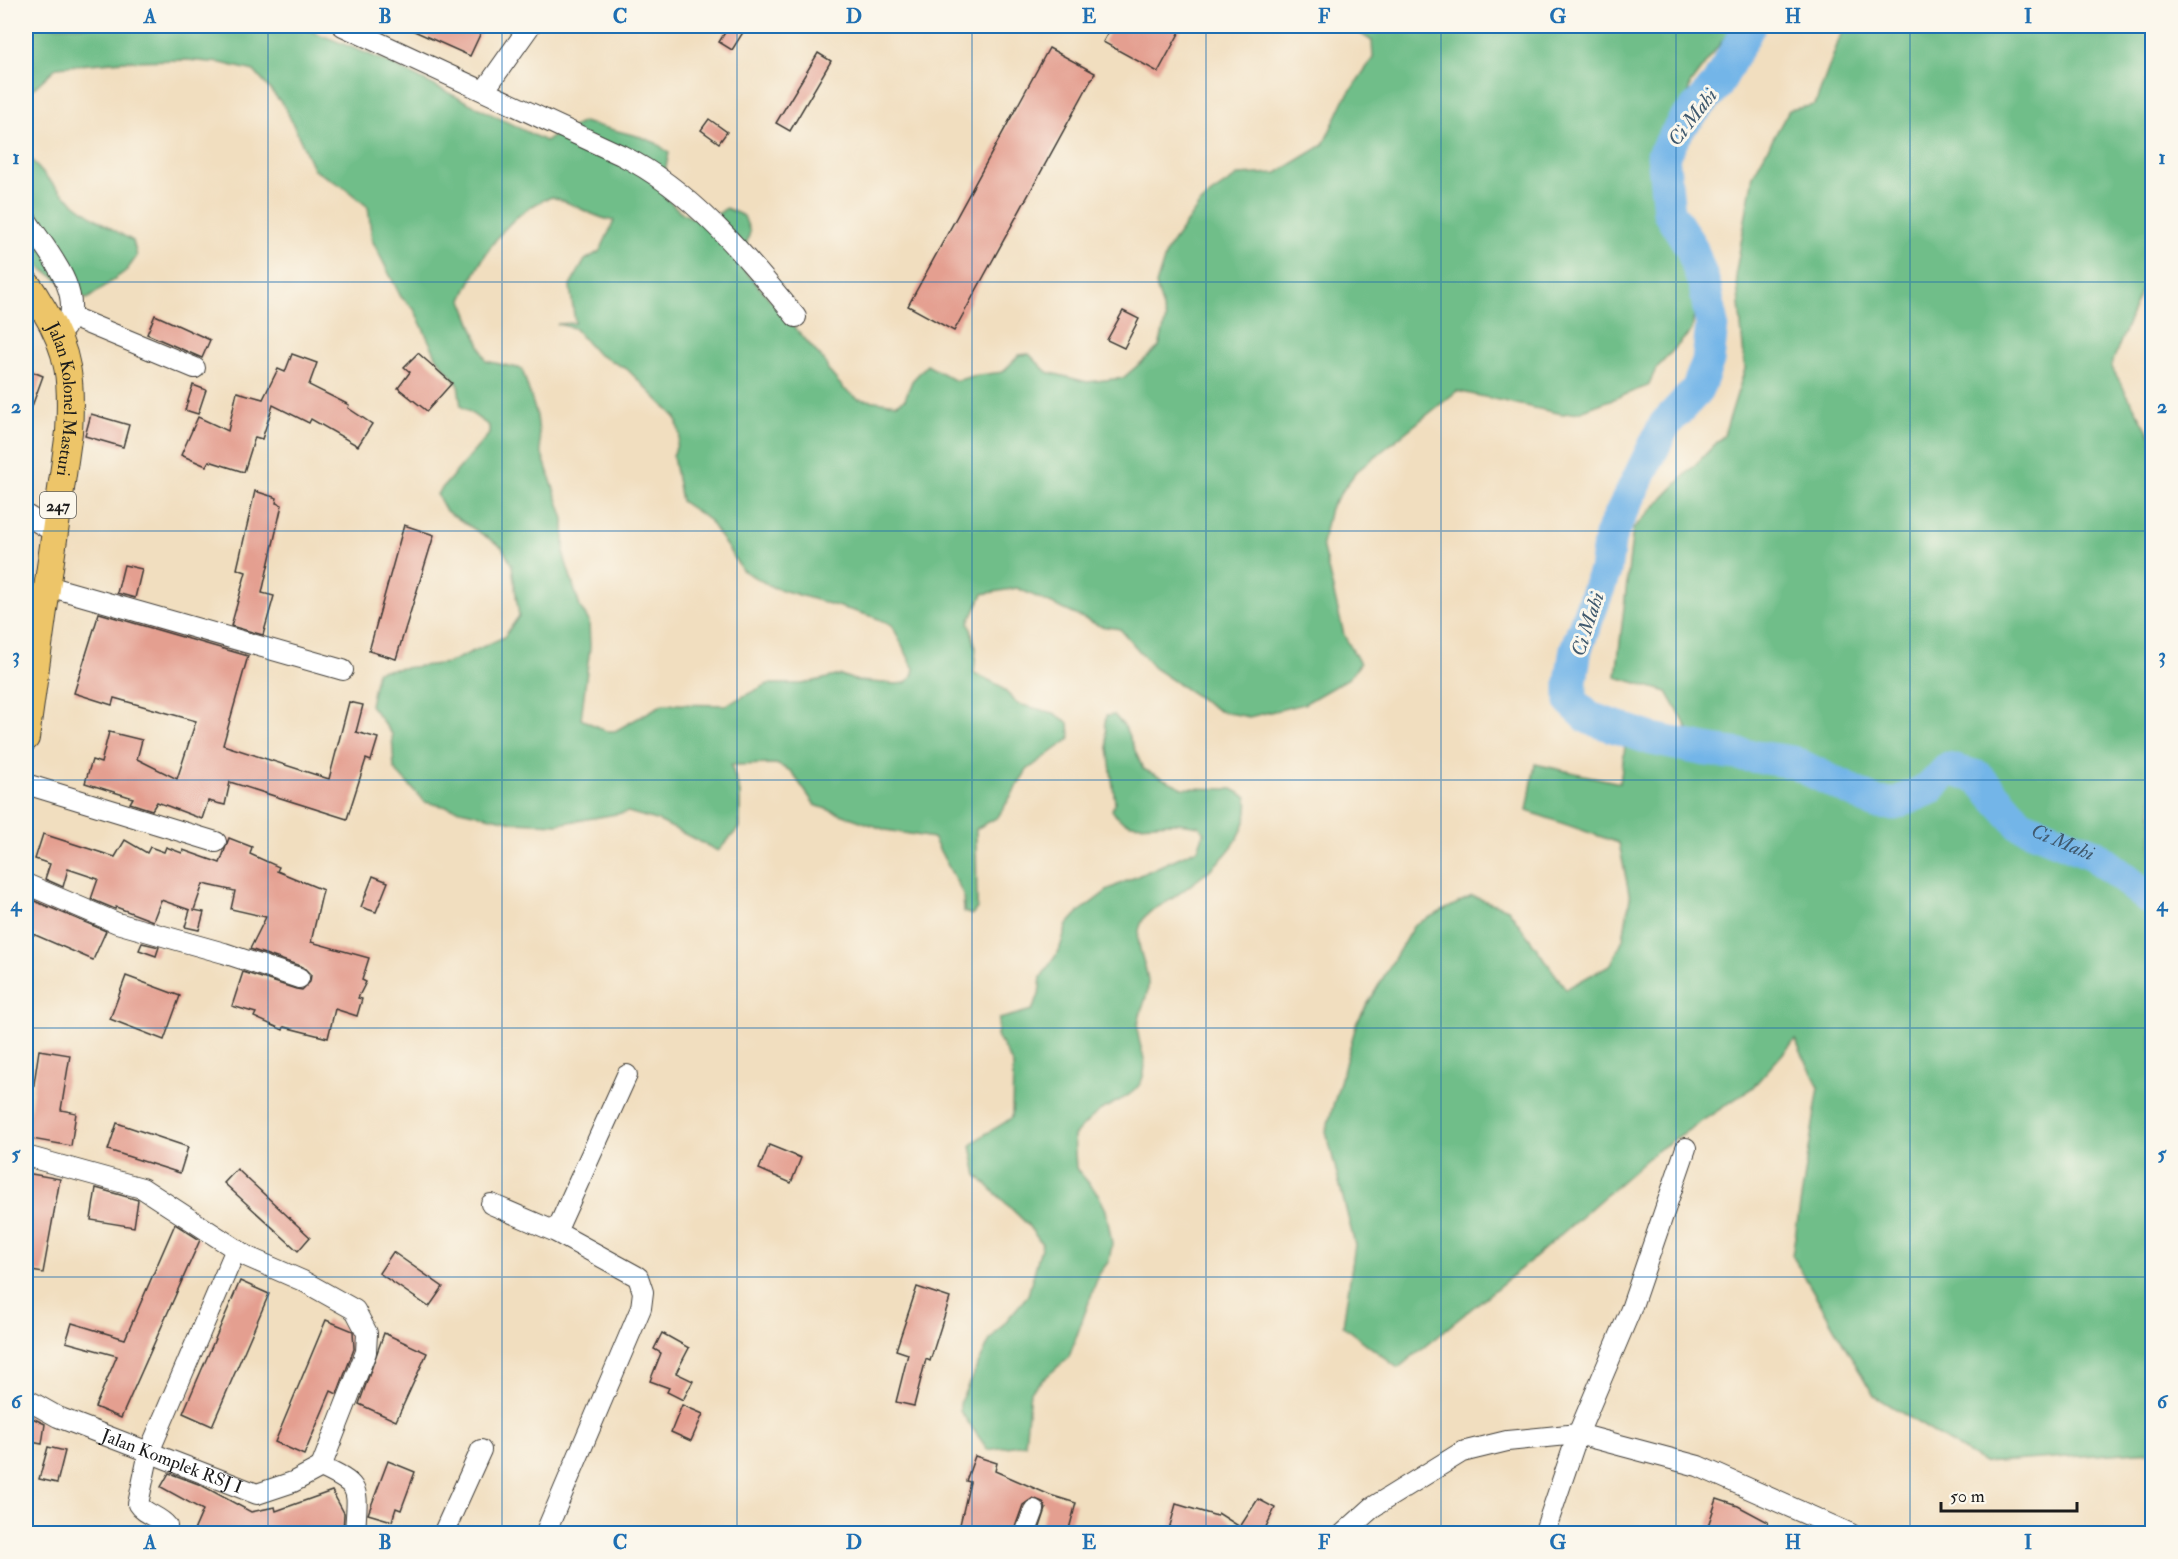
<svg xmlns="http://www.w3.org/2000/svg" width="2178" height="1559" font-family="'IM FELL Double Pica',serif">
<rect width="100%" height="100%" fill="#fbf7ec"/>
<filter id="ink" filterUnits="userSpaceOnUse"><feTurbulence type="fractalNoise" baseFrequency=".0167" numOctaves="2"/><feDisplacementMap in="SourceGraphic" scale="12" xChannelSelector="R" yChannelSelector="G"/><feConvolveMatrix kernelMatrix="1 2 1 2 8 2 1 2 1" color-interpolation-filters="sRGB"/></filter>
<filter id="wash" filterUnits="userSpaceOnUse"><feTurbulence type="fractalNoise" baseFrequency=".008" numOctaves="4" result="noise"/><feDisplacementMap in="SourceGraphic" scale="24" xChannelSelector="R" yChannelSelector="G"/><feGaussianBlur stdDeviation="1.35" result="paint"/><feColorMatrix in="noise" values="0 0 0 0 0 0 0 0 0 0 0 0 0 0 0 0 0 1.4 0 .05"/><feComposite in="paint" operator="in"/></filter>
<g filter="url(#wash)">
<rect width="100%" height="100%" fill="#f1debf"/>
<g fill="#70be89" stroke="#466d52" stroke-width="1.5" fill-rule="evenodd">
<path d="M26 26H299L383 60 545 141 583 122 641 137 656 143 669 153 661 191C679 215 700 231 726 208L744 216 750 232 740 265 825 362 828 370 844 389 859 399 897 404 905 399 912 381 927 365 956 381 972 376 1003 372 1019 355 1029 354 1047 372 1087 382 1123 378 1159 347 1166 319 1156 285 1167 250 1199 205 1211 194 1239 175 1277 173 1323 145 1344 100 1373 58 1372 41 1358 32 1340 26H1729V32L1690 84 1682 124 1679 158 1663 213 1697 293 1692 330 1656 369 1648 386 1578 412 1562 414 1457 391 1356 472 1330 508 1322 544 1344 635 1360 664 1349 678 1304 704 1249 717 1219 711 1154 668 1120 629 1100 626 1017 588 983 594 969 622 976 648 974 673 999 685 1018 704 1054 713 1069 723 1070 739 1027 770 998 817 976 829 977 908 972 915 964 912 963 894 933 838 886 830 815 805 791 771 776 764 731 765 740 792V827L718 851 659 821 628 812 558 824 513 822 425 802 394 769 392 734 370 705 377 671 448 663 504 637 519 616 512 566 502 547 446 511 437 494 489 434V426L461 406 458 384 437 358 414 309 401 297 372 240 368 207 342 186 314 170 285 107 254 71 221 63 187 60 123 61 57 67 32 90 26 105ZM552 197C574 203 591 217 614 221L600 251 585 260 570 286 575 323 557 324 574 328 597 354 627 369 676 418 680 436 673 456 681 501 709 520 742 570 772 587 874 617 892 625 914 669 912 677 905 683 896 684 858 681 840 675 802 684H768L726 705 663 704 615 731H606L581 719 590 647 589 621 580 607 564 556V519L541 451 537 416 522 369 486 361 462 300C480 259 506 212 552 197Z"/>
<polygon points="1844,26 2152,26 2152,262 2111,366 2152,438 2152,1451 1983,1463 1874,1396 1792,1255 1819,1087 1795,1040 1752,1088 1655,1152 1534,1258 1398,1368 1343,1326 1355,1245 1326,1131 1357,1022 1414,925 1472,896 1508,909 1566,989 1611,964 1623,939 1630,898 1619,843 1527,811 1535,764 1620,783 1626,739 1688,729 1667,692 1616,677 1633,529 1724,435 1745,369 1736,271 1753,175 1789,110 1815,105"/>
<path d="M26 153C58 195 87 215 133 241L137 256 127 270 87 299 26 258Z"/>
<path d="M1114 715 1125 727 1143 769 1183 788 1232 789 1247 797C1253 844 1203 876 1170 900 1163 905 1148 911 1144 918 1129 943 1149 963 1148 985 1148 1001 1136 1016 1138 1033 1140 1052 1150 1062 1141 1082 1133 1097 1114 1102 1101 1110 1091 1117 1082 1127 1074 1136L1076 1168 1098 1194 1106 1210 1112 1244 1109 1261 1099 1274 1069 1357 1030 1391 1025 1444 988 1450 960 1411V1402L990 1340 1028 1295 1042 1244 1027 1224 977 1175 971 1146C984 1131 997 1130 1012 1117L1013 1065 997 1036 999 1019 1032 1010 1039 995 1041 977 1059 951 1067 925 1079 912 1111 888 1198 849 1204 833 1199 826C1191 825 1183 823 1175 823 1154 822 1124 833 1112 810L1115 802 1105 725 1106 716Z"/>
</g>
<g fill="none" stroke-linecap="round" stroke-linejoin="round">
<path stroke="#73b5e8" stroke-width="33" id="s1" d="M1749 26 1717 85 1682 124 1663 155 1669 212 1691 247 1705 287 1712 325 1708 361 1697 390 1665 424 1610 536 1605 571 1576 649 1571 681V701L1589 718 1652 739 1706 750 1793 762 1876 803 1894 804 1929 789 1948 769 1978 777 2020 824 2093 854 2152 900"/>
</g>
<g id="blocks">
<g fill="#e49f90">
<polygon points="403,26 484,26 470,56"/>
<polygon points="729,26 747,26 732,50 719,42"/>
<polygon points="1112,26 1183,26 1158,72 1103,42"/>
<polygon points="1049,48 1095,73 954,331 908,306"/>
<polygon points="818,53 831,61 790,131 776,123"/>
<polygon points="709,119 727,132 719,143 701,130"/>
<polygon points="1123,311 1139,319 1124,348 1107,340"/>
<polygon points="155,315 210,340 202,358 147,334"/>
<polygon points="418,353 452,383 427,411 398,388 410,372 404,367"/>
<polygon points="292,354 317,363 309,385 349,405 348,408 372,424 358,446 311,419 309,423 273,405 262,439 255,437 244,472 209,461 206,466 181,455 198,417 228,431 237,392 263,399 278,369 285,372"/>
<polygon points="26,369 43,376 27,420 26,420"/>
<polygon points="193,385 206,390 198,414 185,410"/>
<polygon points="91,414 129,425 123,447 85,436"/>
<polygon points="255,491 277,498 276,503 282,505 262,593 274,596 263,635 231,626 246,572 237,569"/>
<polygon points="404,525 434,535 396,659 369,651"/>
<polygon points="124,565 142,569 135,598 117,593"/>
<polygon points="99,613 248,656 223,745 329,779 349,702 363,705 356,732 378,738 371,761 366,759 347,819 230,782 225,805 208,801 202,819 157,802 152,810 130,803 133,798 85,783 92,760 101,763 109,732 142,740 137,759 177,779 196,721 114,698 112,705 74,693"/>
<polygon points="43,834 115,857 125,840 147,853 150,847 164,852 166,847 182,853 183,850 220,863 229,838 252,847 250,854 279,867 277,871 323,890 311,942 369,958 362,980 366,982 358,998 362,999 357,1016 335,1009 328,1038 284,1027 283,1030 254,1017 256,1013 232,1006 243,972 296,989 302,990 310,982 311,975 303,967 250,949 266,917 231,909 235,891 203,884 194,910 204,912 199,930 185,927 190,910 161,900 153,921 116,907 115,909 91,899 98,879 68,869 63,887 45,879 50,864 35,859"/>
<polygon points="373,876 388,882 376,912 361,907"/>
<polygon points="32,900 106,931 93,960 26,931 26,914"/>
<polygon points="142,943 159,947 156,956 139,950"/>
<polygon points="126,976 180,996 164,1040 110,1019"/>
<polygon points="39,1050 70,1055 61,1110 76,1113 71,1146 26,1138"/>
<polygon points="117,1123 188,1147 180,1173 108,1150"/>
<polygon points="769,1145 801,1158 791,1183 759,1169"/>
<polygon points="237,1169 310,1237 298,1251 224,1183"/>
<polygon points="26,1173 60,1179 43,1273 26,1270"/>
<polygon points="96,1188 138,1200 134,1227 91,1220"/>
<polygon points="175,1224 200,1240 121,1418 95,1407 117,1356 66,1342 72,1323 125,1339"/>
<polygon points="393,1252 443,1287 429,1307 379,1273"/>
<polygon points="240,1281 269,1294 212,1426 183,1413"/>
<polygon points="917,1287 950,1298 930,1361 926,1359 914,1406 896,1402 908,1354 896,1350"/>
<polygon points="326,1320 353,1331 354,1349 337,1394 331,1391 304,1455 275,1442"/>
<polygon points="384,1333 427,1353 396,1421 359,1404"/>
<polygon points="662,1333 689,1348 676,1373 693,1381 683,1400 667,1392 669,1388 650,1381 661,1353 654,1349"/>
<polygon points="682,1405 703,1414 691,1441 671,1432"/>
<polygon points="26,1415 45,1424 42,1444 26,1441"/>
<polygon points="48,1447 65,1451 57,1483 39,1479"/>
<polygon points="975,1456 997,1463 995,1471 1050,1495 1076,1503 1068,1533 1038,1533 1046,1509 1043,1502 1033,1498 1023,1505 1013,1533 958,1533 970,1482 966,1481"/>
<polygon points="388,1461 415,1472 401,1510 396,1508 392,1521 368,1514"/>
<polygon points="169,1473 201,1485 251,1512 275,1507 276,1511 332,1491 344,1513 343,1533 193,1533 203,1510 161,1487"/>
<polygon points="1258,1499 1275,1508 1263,1533 1168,1533 1176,1504 1217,1516 1218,1513 1240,1527"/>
<polygon points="1717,1499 1738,1506 1768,1522 1762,1533 1713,1533 1716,1528 1708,1526"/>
</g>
</g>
</g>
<g filter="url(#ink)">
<use href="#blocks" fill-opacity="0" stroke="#3c3934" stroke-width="1.5"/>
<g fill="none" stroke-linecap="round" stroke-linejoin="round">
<g stroke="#3c3934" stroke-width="22">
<g id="minor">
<path d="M343 26 621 155C692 190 746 256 796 317"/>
<polyline points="484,91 530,26"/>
<path d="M26 219C44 248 87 293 65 328"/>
<polyline points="72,317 195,368"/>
<polyline points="26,515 54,532"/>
<polyline points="48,586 343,670"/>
<polyline points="26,784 216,842"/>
<polyline points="26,884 117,923 224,953 299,978"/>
<polyline points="26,1156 142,1188 248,1257 303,1281 355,1310 367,1333 366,1352 321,1467"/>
<polyline points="491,1204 556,1232 638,1277 643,1292 641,1308 545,1534"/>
<polyline points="556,1232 627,1075"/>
<path id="s2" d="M26 1399 58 1417 257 1494 293 1482 321 1467"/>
<path d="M321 1467C364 1487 357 1488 355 1534"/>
<path d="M166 1534 167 1526C159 1516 144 1514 138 1504L149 1452 236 1249"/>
<polyline points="443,1534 481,1450"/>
<polyline points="1025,1534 1034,1510"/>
<polyline points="1343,1534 1373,1507 1462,1452 1507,1441 1578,1434 1698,1466 1851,1534"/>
<polyline points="1544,1534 1578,1434 1631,1309 1686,1148"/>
</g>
</g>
<g stroke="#3c3934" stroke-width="28">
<g id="major">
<path id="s3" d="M26 283C33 290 38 301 44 310 70 352 72 383 69 432L26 738"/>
</g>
</g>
<use href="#minor" stroke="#fff" stroke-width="20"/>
<use href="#major" stroke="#edc569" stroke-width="26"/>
</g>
</g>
<path fill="none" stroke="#1f6fb2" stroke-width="1.5" stroke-opacity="0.55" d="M268 26V1534M502 26V1534M737 26V1534M972 26V1534M1206 26V1534M1441 26V1534M1676 26V1534M1910 26V1534M26 282H2152M26 531H2152M26 780H2152M26 1028H2152M26 1277H2152"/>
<g text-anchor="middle" stroke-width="6" stroke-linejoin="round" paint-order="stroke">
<rect fill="#fbf7ec" stroke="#5f5e5a" stroke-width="1.5" x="40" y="492" width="36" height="26" rx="4.5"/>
<g font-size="16" font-weight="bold" fill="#1c1c1c">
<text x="58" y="511">247</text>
</g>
<g font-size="18" fill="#1c1c1c" stroke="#fbf7ec">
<text dy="6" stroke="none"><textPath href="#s3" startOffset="126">Jalan Kolonel Masturi</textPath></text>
<text dy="6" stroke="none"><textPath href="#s2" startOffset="159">Jalan Komplek RSJ I</textPath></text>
</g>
<g font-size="20" font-style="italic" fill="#3f596e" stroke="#fbf7ec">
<text transform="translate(1692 117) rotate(-52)" y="7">Ci Mahi</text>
<text transform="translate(1587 624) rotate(-72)" y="7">Ci Mahi</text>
<text dy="7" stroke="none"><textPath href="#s1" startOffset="1296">Ci Mahi</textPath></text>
</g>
</g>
<rect width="2178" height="1559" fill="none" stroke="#fbf7ec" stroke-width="66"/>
<path d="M1941 1502v9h136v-9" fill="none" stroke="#1c1c1c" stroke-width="3"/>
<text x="1950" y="1502" font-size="18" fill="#1c1c1c" stroke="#fbf7ec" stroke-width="4.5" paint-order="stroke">50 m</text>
<rect x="33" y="33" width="2112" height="1493" fill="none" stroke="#1f6fb2" stroke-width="2"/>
<g font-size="20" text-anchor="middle" font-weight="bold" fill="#1f6fb2">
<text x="150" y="23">A</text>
<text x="385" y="23">B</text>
<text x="620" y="23">C</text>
<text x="854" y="23">D</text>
<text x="1089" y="23">E</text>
<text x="1324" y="23">F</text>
<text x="1558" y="23">G</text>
<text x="1793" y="23">H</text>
<text x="2028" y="23">I</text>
<text x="16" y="164">1</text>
<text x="2162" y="164">1</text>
<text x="16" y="413">2</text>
<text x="2162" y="413">2</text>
<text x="16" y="662">3</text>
<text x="2162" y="662">3</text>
<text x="16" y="911">4</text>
<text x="2162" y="911">4</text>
<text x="16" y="1160">5</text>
<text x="2162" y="1160">5</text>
<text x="16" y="1408">6</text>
<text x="2162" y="1408">6</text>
<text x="150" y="1549">A</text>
<text x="385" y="1549">B</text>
<text x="620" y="1549">C</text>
<text x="854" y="1549">D</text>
<text x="1089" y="1549">E</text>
<text x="1324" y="1549">F</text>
<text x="1558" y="1549">G</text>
<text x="1793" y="1549">H</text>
<text x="2028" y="1549">I</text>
</g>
</svg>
